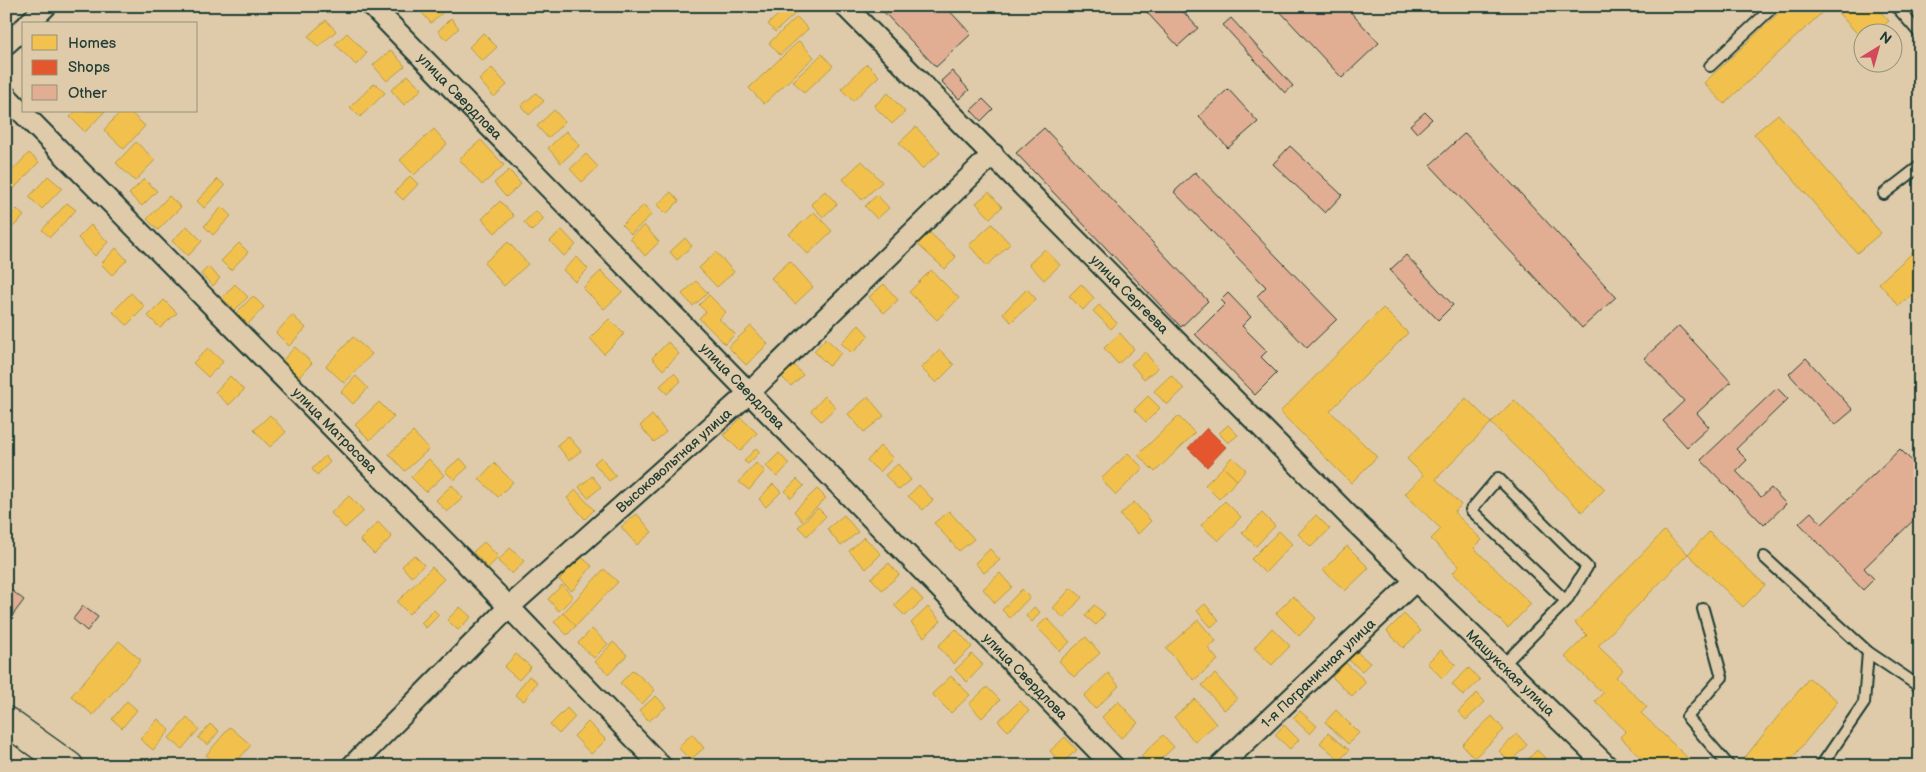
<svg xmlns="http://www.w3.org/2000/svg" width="1926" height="772" font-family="'Balsamiq Sans',sans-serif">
<rect width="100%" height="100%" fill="#dfcbaa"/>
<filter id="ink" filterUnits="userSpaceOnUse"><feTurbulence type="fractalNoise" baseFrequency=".02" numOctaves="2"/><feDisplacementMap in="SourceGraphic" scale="10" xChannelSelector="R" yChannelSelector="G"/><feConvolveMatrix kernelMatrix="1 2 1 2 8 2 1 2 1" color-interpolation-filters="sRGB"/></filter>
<g filter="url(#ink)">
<g fill="#f2c14e" stroke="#b39946">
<polygon points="416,6 437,6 443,12 431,23"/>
<polygon points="452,6 464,6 458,12"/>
<polygon points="788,6 794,6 798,11 775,32 768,24"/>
<polygon points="1786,6 1829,6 1724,104 1704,83"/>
<polygon points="1832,6 1875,6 1889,21 1876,32 1864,32 1864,41"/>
<polygon points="797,17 808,29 780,55 769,43"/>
<polygon points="451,18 459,28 446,40 438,31"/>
<polygon points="326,20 336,31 318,47 308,36"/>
<polygon points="347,33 367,53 356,65 335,44"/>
<polygon points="483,33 497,47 482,61 469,47"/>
<polygon points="799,41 814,57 764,104 749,88"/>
<polygon points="391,50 405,66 387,81 373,65"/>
<polygon points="822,54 833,66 804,93 793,81"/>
<polygon points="867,64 879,76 853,101 841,89"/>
<polygon points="492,68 507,85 494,97 479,80"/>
<polygon points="408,75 422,89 404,105 391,90"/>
<polygon points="375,83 385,93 360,117 350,107"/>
<polygon points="536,93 544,101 529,115 521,106"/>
<polygon points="888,93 905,112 892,124 874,106"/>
<polygon points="554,110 565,122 548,138 537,126"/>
<polygon points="76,111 105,111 85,132 70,117"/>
<polygon points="121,111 129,111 145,126 124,149 104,130"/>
<polygon points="1778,114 1881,233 1857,253 1754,134"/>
<polygon points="916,127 940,153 922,169 899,143"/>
<polygon points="434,129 447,144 414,175 400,160"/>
<polygon points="566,131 580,145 561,163 548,148"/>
<polygon points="481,140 504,165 482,185 459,159"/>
<polygon points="136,142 155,160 135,181 116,163"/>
<polygon points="29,153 39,162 6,197 6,177"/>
<polygon points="586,154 598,167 582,182 570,169"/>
<polygon points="862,161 882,182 862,200 843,179"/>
<polygon points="509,170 521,184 506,197 494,183"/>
<polygon points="48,176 62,188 42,209 29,197"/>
<polygon points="410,176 418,184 403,200 395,192"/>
<polygon points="144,179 157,191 142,206 129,194"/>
<polygon points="218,179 225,186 204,208 197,201"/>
<polygon points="825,191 837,204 823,217 811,204"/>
<polygon points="671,192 679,201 666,214 657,205"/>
<polygon points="989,192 1002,207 990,218 976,203"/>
<polygon points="877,195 889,208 877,219 865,206"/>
<polygon points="169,196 181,207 158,230 147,219"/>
<polygon points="500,201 514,216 495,233 482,219"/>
<polygon points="67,203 76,210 50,237 42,230"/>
<polygon points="644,205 652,214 631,234 622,225"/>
<polygon points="222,207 231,216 213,235 204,226"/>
<polygon points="17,209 24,216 12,228 6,222 6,220"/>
<polygon points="536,211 544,219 532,231 524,222"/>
<polygon points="814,212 832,231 808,254 789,234"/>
<polygon points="992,224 1010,244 987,266 969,245"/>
<polygon points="91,225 108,242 95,256 78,238"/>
<polygon points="644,225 659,242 645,256 630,238"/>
<polygon points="187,226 202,241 188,256 172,241"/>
<polygon points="562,230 576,245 564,256 550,241"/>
<polygon points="928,231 956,257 945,269 917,244"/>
<polygon points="685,238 692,246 677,260 670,252"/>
<polygon points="508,242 528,264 504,286 484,263"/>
<polygon points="239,243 248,252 231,270 221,261"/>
<polygon points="1920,246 1920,288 1899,306 1879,283"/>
<polygon points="116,248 127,260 112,275 101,264"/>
<polygon points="1045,249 1060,265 1044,280 1029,264"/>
<polygon points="716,252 734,272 717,287 699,268"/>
<polygon points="577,257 588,269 575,282 563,270"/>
<polygon points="790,261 813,287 795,304 771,278"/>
<polygon points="208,267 220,278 213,286 201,274"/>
<polygon points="931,270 959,298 937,320 909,292"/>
<polygon points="601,271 622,292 604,309 583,288"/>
<polygon points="696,281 708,293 693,306 682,294"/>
<polygon points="235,284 248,297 235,310 222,298"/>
<polygon points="884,284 898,300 884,313 869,297"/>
<polygon points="1081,284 1094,298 1083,310 1069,296"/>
<polygon points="1027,289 1036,299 1011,322 1003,313"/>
<polygon points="131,293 145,307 127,325 113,312"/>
<polygon points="709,295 726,312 719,319 735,334 725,344 699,318 706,312 699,305"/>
<polygon points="253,296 264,307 248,324 236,313"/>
<polygon points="164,300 177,313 160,328 148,316"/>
<polygon points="1099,305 1117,323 1111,329 1093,311"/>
<polygon points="1383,308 1408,333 1330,411 1377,457 1351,483 1280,412"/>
<polygon points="292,315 306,328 289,346 276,333"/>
<polygon points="609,319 624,334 604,354 590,338"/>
<polygon points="859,325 869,336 852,353 841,343"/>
<polygon points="751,326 768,344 746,365 728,347"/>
<polygon points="1120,333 1134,349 1118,364 1104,348"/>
<polygon points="353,337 372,354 344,383 326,366"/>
<polygon points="826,338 841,353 829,366 814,351"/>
<polygon points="668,342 679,354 663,370 652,358"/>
<polygon points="295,347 312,363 298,378 281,362"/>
<polygon points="208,348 223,362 208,377 193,363"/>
<polygon points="940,350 954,365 936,383 921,368"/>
<polygon points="1145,352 1158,368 1144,379 1131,364"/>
<polygon points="794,365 803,375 791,386 781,376"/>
<polygon points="674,373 681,381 667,394 660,386"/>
<polygon points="1171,375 1184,389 1167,405 1154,391"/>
<polygon points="230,376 244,390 229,405 215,392"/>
<polygon points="356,376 368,388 353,404 341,392"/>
<polygon points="825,396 836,407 821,421 811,411"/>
<polygon points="1148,396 1160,408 1146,422 1134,410"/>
<polygon points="868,397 884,416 864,432 848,414"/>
<polygon points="1466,398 1491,423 1514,400 1605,489 1582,512 1491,423 1436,479 1461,505 1454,512 1482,540 1474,548 1531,604 1508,628 1453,573 1459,566 1431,539 1441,529 1405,494 1423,475 1407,459"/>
<polygon points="379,402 394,417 370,440 355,425"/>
<polygon points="270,415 286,432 270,447 254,430"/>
<polygon points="652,415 666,432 654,442 640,426"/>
<polygon points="1178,416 1195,433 1155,472 1138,455"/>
<polygon points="741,418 757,433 740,451 724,435"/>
<polygon points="1228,425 1238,435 1228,443 1219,433"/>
<polygon points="413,432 429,449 405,471 389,454"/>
<polygon points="568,436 581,451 569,460 557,445"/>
<polygon points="880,446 893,458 880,472 867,461"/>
<polygon points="756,448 760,452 748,464 744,461"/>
<polygon points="779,453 789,464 777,477 766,466"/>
<polygon points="1128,453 1143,468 1116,495 1101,479"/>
<polygon points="325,456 330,462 317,475 312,469"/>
<polygon points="601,457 616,476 609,481 594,463"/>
<polygon points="1232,457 1246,470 1237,480 1223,467"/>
<polygon points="460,458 468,467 454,480 445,471"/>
<polygon points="429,459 444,475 426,492 411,477"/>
<polygon points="494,463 513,482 498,497 479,479"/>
<polygon points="756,463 765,471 749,490 739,482"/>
<polygon points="898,464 911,480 899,490 885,475"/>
<polygon points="1223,467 1237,480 1219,499 1205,485"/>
<polygon points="592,476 601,487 588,498 579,487"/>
<polygon points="797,479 804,486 791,498 785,491"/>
<polygon points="773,484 781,492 766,507 759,499"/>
<polygon points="452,485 463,498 447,512 436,500"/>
<polygon points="919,485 933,500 923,510 908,496"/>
<polygon points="817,489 826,498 802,521 794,511"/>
<polygon points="576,490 594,510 585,519 567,498"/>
<polygon points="349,496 364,511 345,528 331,513"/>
<polygon points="1225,501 1241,517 1218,541 1201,525"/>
<polygon points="1134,502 1151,521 1138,534 1120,515"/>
<polygon points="818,508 826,516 807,536 798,527"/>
<polygon points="949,511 974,539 959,551 934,523"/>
<polygon points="1262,513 1275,526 1256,546 1242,533"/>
<polygon points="637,514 652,532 637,545 621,527"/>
<polygon points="844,515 858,532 841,546 827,529"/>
<polygon points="1316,515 1330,529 1311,547 1298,534"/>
<polygon points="378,522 392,537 374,554 360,540"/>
<polygon points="1279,531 1292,544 1265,573 1251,559"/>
<polygon points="1664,531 1688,554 1709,532 1765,585 1743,607 1688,554 1598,646 1623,670 1616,677 1647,707 1641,713 1696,766 1650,766 1620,737 1626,731 1595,701 1603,693 1565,657 1587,635 1575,623"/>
<polygon points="864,537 881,554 866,569 849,551"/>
<polygon points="484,542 499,557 488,568 473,552"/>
<polygon points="1347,546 1369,568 1345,591 1323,570"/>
<polygon points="510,548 524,561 512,574 498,561"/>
<polygon points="990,549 1000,560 984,573 975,563"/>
<polygon points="414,555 424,565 411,577 402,566"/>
<polygon points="579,555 592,566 572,591 559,580"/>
<polygon points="889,563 899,575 882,590 871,578"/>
<polygon points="432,567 444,579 409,614 397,602"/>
<polygon points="604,569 618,582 576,626 563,613"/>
<polygon points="1000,573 1012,587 995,603 983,589"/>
<polygon points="562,585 573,597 559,611 548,599"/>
<polygon points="912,588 923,600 905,616 894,605"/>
<polygon points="1071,588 1082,597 1064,618 1053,608"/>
<polygon points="1022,589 1030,597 1010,618 1002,610"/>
<polygon points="1293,596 1316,618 1299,636 1276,613"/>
<polygon points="1205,604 1219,620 1211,627 1197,611"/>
<polygon points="1094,605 1105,614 1096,625 1085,616"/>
<polygon points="460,607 471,617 458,630 447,620"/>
<polygon points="928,607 941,621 924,637 911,623"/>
<polygon points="1034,607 1040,612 1032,622 1026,616"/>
<polygon points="434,610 439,615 426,628 421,623"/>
<polygon points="563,613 576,626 567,635 554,622"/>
<polygon points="1404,614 1421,631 1403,648 1387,631"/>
<polygon points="1047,618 1070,642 1060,651 1037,627"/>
<polygon points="1198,620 1216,641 1208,648 1218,660 1194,680 1166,648"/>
<polygon points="1272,628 1290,646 1272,665 1254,648"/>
<polygon points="592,629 608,644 594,658 578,643"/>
<polygon points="956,629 972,647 954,664 938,646"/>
<polygon points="1086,637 1100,653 1074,677 1059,661"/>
<polygon points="119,641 141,660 93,715 71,696"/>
<polygon points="613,642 627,655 609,674 595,662"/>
<polygon points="1441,650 1456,665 1442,678 1427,663"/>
<polygon points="1357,652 1370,663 1362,671 1349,660"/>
<polygon points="516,654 531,667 519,680 504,667"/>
<polygon points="972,654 983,665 967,682 955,670"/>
<polygon points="1346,663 1366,682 1352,696 1332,677"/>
<polygon points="1469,668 1480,680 1463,696 1452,684"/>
<polygon points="633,670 655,690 642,704 620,683"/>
<polygon points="1108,673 1119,686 1095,709 1084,696"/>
<polygon points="1215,674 1237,699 1224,710 1202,685"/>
<polygon points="529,676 537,682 524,701 515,695"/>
<polygon points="951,676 970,695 951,713 932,694"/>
<polygon points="1809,678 1838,701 1786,766 1738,766"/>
<polygon points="987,687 1000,700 982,718 969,704"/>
<polygon points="1477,693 1485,702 1466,720 1458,712"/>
<polygon points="656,696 666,707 649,721 639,710"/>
<polygon points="1195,699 1216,724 1195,742 1174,717"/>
<polygon points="127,701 137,710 122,728 112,719"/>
<polygon points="1020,701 1029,711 1008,731 998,721"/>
<polygon points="1118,701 1138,723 1121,738 1102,717"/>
<polygon points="567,708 575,717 559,734 550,725"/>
<polygon points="1336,710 1359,733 1348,744 1325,722"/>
<polygon points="1300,711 1317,726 1310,734 1293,718"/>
<polygon points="1492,716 1504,730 1474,758 1462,745"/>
<polygon points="187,718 199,729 182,749 169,738"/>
<polygon points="158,719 170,730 153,750 140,739"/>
<polygon points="588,722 606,740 591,754 574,736"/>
<polygon points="210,724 219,731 208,745 198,738"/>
<polygon points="1284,725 1299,740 1290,749 1275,735"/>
<polygon points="230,727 251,745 233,766 218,766 206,755"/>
<polygon points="1328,733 1349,750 1340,760 1320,743"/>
<polygon points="692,734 704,748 690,760 678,747"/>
<polygon points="1517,734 1527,745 1510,762 1499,751"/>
<polygon points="1163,735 1174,747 1153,766 1150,766 1141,756"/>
<polygon points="1065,737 1077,750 1061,764 1050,751"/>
<polygon points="1537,750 1549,762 1545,766 1524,766 1522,765"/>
<polygon points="609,758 617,766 601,766"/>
<polygon points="442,760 450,766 437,766"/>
</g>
<polygon fill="#e4572e" stroke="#a94f30" points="1207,428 1226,447 1207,467 1188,448"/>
<g fill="#e1ae94" stroke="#1f3d34">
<polygon points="878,6 945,6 971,34 936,67"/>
<polygon points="1141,6 1178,6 1198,28 1178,46"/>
<polygon points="1275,6 1345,6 1379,43 1342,78"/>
<polygon points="1231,18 1293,86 1285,93 1223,25"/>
<polygon points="952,71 969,90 959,99 941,81"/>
<polygon points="1228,89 1258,122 1228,148 1199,116"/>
<polygon points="983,99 993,109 981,121 971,110"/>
<polygon points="1425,112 1432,119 1417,133 1410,125"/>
<polygon points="1044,128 1208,301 1181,327 1016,153"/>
<polygon points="1465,133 1616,297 1582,328 1430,165"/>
<polygon points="1290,146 1342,195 1325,213 1273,164"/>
<polygon points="1195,172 1337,319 1307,348 1257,296 1266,287 1174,192"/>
<polygon points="1406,255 1453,305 1438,320 1390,270"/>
<polygon points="1228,293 1251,317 1242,326 1267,351 1261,357 1277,373 1255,395 1195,334 1225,304 1221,300"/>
<polygon points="1679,326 1731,382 1697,413 1709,427 1687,447 1663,421 1684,401 1644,358"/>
<polygon points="1806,358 1853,410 1835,425 1789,374"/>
<polygon points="1777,388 1788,399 1736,449 1747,460 1736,471 1761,497 1771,488 1786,504 1764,525 1701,460"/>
<polygon points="1900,449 1920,469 1920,514 1864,568 1874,579 1863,590 1799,523 1811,512 1822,524"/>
<polygon points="6,586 24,600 6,624"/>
<polygon points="83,606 98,617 87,631 73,619"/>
</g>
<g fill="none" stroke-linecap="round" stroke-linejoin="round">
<g stroke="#1f3d34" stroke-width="14">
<g id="service">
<polyline points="1896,6 1920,34"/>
<polyline points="1710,66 1774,6"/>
<polyline points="1884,194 1920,166"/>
<polyline points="1764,557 1868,652 1920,687"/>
<polyline points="1703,609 1722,677 1687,717 1729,766"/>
<polyline points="1503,665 1566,601 1587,567 1498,478 1471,510 1566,601"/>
<polyline points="1821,766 1864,703 1868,652"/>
</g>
</g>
<g stroke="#1f3d34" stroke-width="24">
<g id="minor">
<path id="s1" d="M372 6 1113 766"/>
<path id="s2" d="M845 6 1354 521 1607 766"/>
<polyline points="28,24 46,6"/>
<polyline points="6,44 24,28"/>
<path id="s3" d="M6 96 509 607 661 766"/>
<path id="s4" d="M352 766 509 607 749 393 993 154"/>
<path id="s5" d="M1220 766 1416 580"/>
</g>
</g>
<g stroke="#1f3d34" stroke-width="31">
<polyline id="secondary" points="6,721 69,766"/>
</g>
<use href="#service" stroke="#dfcbaa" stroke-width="10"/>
<use href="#minor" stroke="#dfcbaa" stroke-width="20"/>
<use href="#secondary" stroke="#dfcbaa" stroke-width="28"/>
</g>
</g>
<g text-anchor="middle" stroke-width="5" stroke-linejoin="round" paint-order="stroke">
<g font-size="14" fill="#1f3d34" stroke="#dfcbaa">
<text dy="5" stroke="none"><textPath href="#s1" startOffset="126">улица Свердлова</textPath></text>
<text dy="5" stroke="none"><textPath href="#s2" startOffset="405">улица Сергеева</textPath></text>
<text dy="5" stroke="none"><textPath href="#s1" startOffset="531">улица Свердлова</textPath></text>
<text dy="5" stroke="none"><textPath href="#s3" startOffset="469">улица Матросова</textPath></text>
<text dy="5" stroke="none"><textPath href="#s4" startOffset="444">Высоковольтная улица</textPath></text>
<text dy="5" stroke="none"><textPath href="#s5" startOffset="135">1-я Пограничная улица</textPath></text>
<text dy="5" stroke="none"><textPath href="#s2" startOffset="942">Машукская улица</textPath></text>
<text dy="5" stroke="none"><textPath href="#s1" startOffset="936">улица Свердлова</textPath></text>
</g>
</g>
<rect width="1926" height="772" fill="none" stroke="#dfcbaa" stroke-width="25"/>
<rect x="12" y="12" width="1901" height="747" fill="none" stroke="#1f3d34" stroke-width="2" filter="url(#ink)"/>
<rect x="22" y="22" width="175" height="90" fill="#dfcbaa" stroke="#92927b"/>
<rect x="32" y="35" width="25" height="15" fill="#f2c14e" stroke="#92927b"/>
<text x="68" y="48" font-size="15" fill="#1f3d34">Homes</text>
<rect x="32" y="60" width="25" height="15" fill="#e4572e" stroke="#92927b"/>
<text x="68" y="72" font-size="15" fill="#1f3d34">Shops</text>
<rect x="32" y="85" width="25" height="15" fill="#e1ae94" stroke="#92927b"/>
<text x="68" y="98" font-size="15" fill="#1f3d34">Other</text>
<g transform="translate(1878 48) rotate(37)"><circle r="24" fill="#dfcbaa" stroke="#92927b"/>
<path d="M0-4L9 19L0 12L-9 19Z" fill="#d1495b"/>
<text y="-8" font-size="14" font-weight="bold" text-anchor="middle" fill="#1f3d34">N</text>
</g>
</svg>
